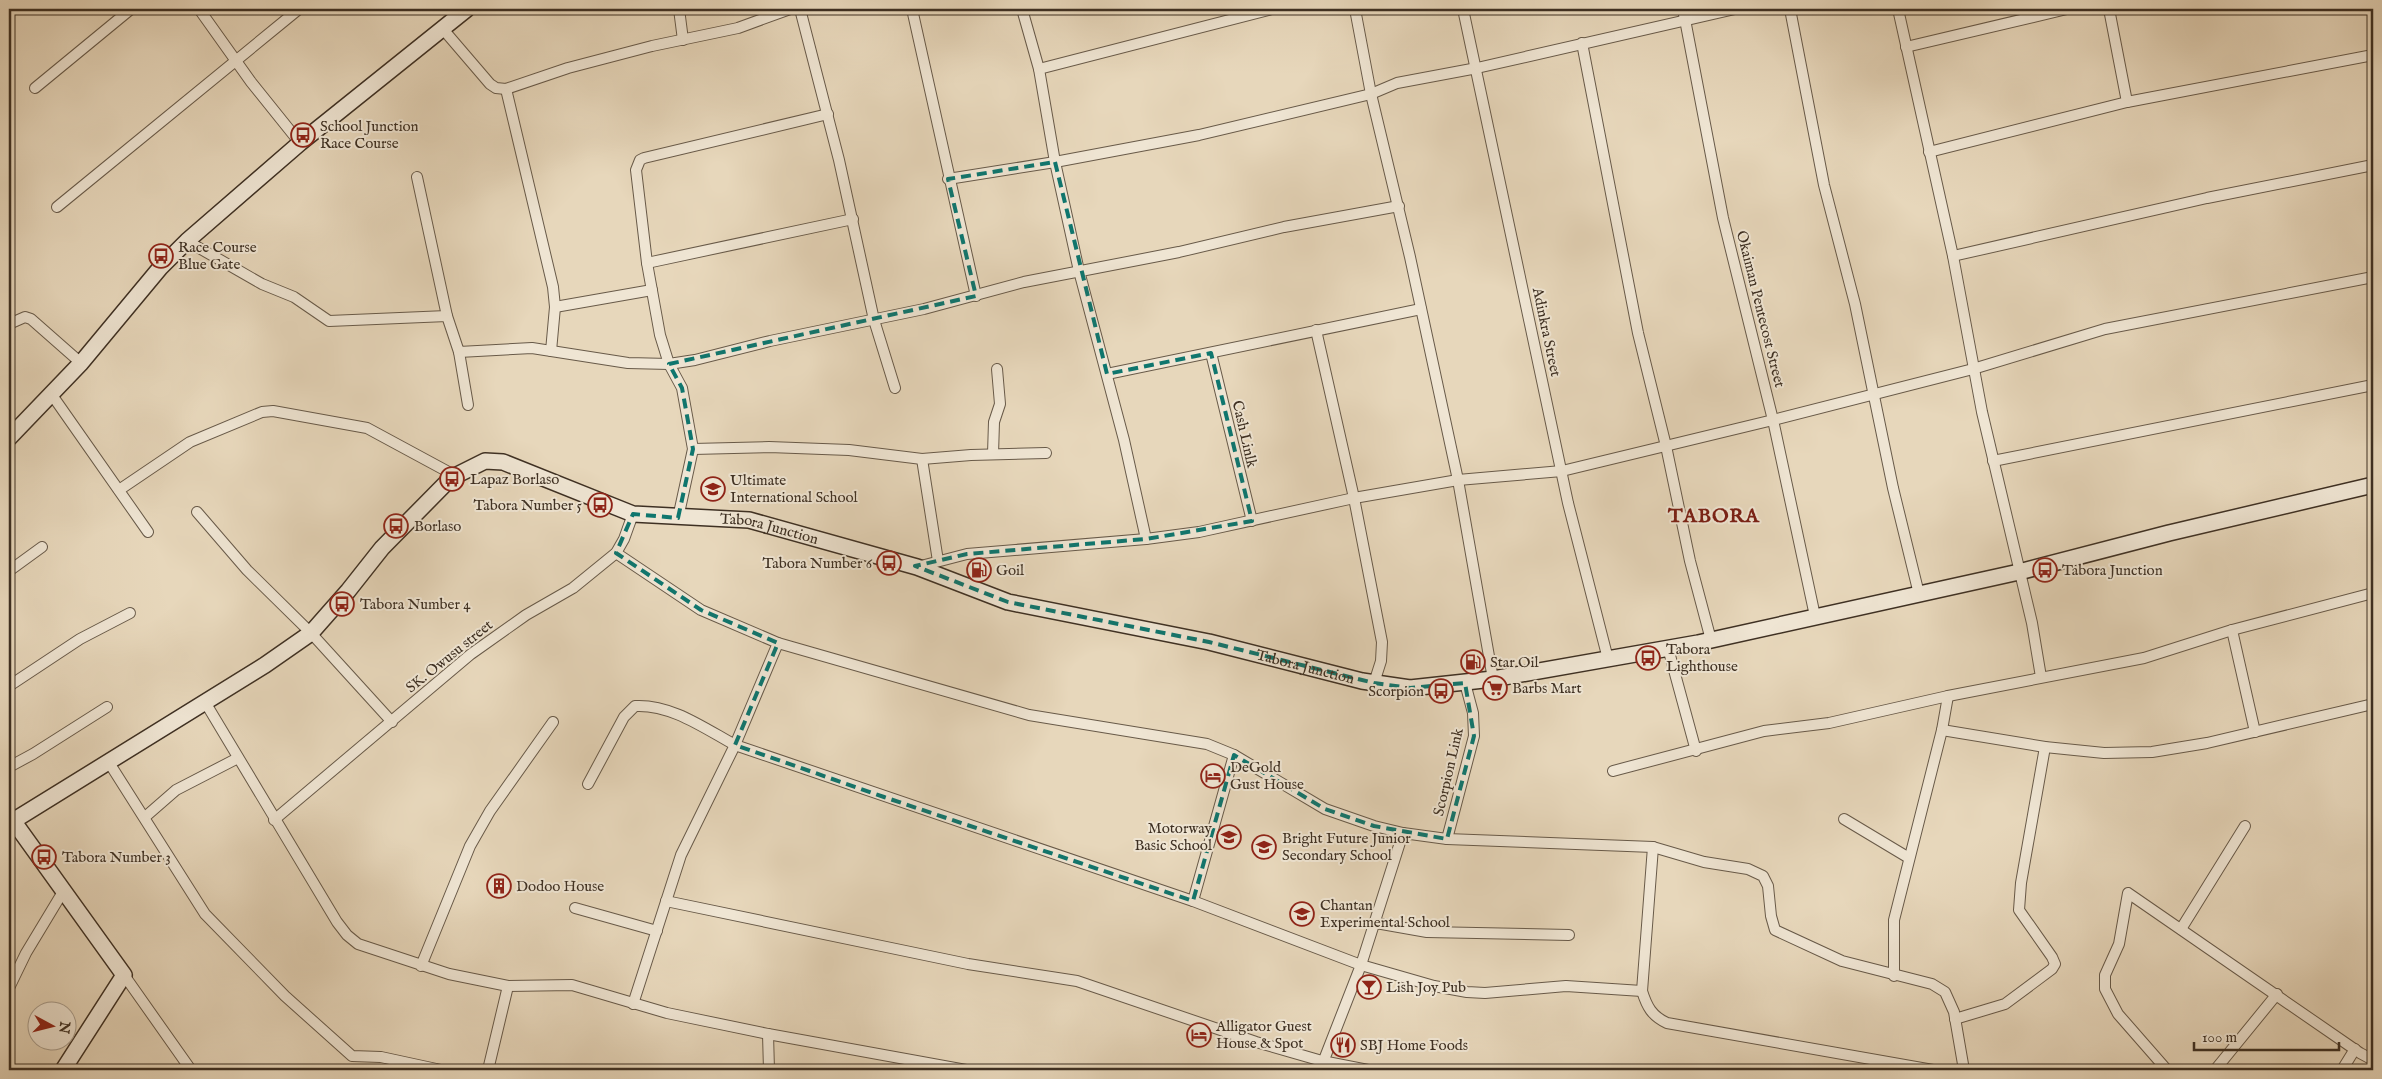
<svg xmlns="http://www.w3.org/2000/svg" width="2382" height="1079" font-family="'IM FELL English',serif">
<rect width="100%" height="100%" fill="#e7d7bb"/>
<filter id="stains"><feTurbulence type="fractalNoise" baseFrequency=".004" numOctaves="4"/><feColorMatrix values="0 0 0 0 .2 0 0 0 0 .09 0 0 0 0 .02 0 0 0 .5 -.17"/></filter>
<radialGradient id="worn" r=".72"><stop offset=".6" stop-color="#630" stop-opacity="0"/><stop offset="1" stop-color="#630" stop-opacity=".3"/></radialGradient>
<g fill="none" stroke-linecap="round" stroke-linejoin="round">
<g stroke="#685a49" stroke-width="12">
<g id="street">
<polyline points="199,9 251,82 300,143"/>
<polyline points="679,9 683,40"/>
<polyline points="800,9 839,160 874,320 895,388"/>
<polyline points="912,9 976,296"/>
<polyline points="1022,9 1039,69 1055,162 1079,271 1124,440 1146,539"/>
<polyline points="1355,9 1371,94 1410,257 1458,480 1493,679"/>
<polyline points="1463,9 1568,503 1608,659"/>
<polyline points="1683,9 1723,218 1773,420 1815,616"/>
<polyline points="1790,9 1824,185 1855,304 1893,488 1919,594"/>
<polyline points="1898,9 1953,256 1982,412 2032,623 2041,677"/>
<polyline points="2109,9 2127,102"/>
<polyline points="442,28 490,84 496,88 506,89 568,68 652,46 738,28 790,9"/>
<polyline points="1582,43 1638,333 1666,446 1690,561 1711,640"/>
<polyline points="1906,47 2067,9"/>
<polyline points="1039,69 1272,9"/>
<polyline points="35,88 131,9"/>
<polyline points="506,89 553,287 555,307 551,351"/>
<polyline points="1929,152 2127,102 2373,55"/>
<polyline points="417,177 447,316"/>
<polyline points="948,179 1055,162 1199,135 1371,94 1397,83 1477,68 1735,9"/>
<polyline points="57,207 299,9"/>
<polyline points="187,241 262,284 294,297 329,321 447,316 459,352 532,348 628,363 669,364 695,360 770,341 924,309 1024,282 1179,252 1284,227 1399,206"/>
<polyline points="1953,256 2207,198 2373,165"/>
<polyline points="647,263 853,219"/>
<polyline points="555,307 652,290"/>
<polyline points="9,324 25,317 31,319 81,363"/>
<polyline points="1316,330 1354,498 1382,642 1381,661 1374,683"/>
<polyline points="459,352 468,405"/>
<polyline points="1211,353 1252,521"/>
<polyline points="1107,374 1421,309"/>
<polyline points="52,395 148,532"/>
<polyline points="693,449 769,447 849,450 922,459 971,455 1046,453"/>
<polyline points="993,454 994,422 1000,404 997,369"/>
<polyline points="922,459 938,561"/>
<polyline points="1993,461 2373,385"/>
<polyline points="119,490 190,442 262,412 273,411 367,428 454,475"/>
<polyline points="197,512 247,570 311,633 392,722"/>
<polyline points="678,518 693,449 682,388 669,364 660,335 647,263 636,170 640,160 644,158 828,114"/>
<polyline points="616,553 701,610 778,643 735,745 681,855 633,1004"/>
<polyline points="917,567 967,554 1146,539 1199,532 1354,498 1458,480 1562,471 1773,420 1973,369 2105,329 2373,277"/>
<polyline points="9,571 42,547"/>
<polyline points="2232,630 2255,732"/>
<polyline points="778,643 1029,715 1207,744 1234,755 1325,809 1374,826 1403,833 1447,839 1653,847 1704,862 1748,869 1763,876 1768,886 1771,916 1775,930 1842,961 1932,984 1945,992 1954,1012 1964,1070"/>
<polyline points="1668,648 1696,751"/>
<polyline points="9,686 80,639 130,613"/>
<polyline points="205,702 337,922 347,935 358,944 449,974 508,986 572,985 667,1013 768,1034 966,1070"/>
<polyline points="1942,730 2045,747 2104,753 2152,752 2207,743 2373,704"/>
<polyline points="108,761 205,914 285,996 352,1056 381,1057 441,1070"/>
<polyline points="9,767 33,754 107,707"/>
<polyline points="1613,771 1764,731 1829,723 1948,696 2144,658 2232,630 2373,593"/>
<path d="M588 784 624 717 635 706C671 704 704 728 735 745L1193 901 1361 965 1320 1070"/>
<polyline points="145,817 176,790 238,758"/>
<polyline points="1844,819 1909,858"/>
<polyline points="274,820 471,654 526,615 573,588 616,553 624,539 633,514"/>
<polyline points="1403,833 1361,965 1434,986 1467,992 1485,993 1566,986 1642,991"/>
<polyline points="1447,839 1474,736 1473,713 1465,683"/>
<path d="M1653 847 1642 991C1647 1007 1652 1016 1667 1023L1933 1070"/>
<polyline points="666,901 968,964 1077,981 1256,1042 1322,1061 1368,1070"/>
<polyline points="1193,901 1234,755"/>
<polyline points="575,908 657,931"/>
<polyline points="1376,923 1427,932 1569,935"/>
<polyline points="2181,929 2245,826"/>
<polyline points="421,966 470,846 490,811 553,722"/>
<polyline points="124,975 191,1070"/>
<polyline points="1894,976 1894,920 1942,730 1948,696"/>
<polyline points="9,988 26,953 64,890"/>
<polyline points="1955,1019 2005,1004 2052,969 2055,964 2052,957 2019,910 2021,883 2045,747"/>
<polyline points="768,1034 769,1070"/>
<polyline points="488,1070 508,986"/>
<polyline points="2167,1070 2118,1014 2105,989 2105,975 2119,944 2128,893 2360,1053 2373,1060"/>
<polyline points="2215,1070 2277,994"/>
<polyline points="2342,1070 2355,1049"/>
</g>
</g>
<g stroke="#3e3023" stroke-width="18">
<g id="secondary">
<polyline points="9,438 81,363 160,268 187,241 300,143 467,9"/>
<polyline points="9,815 124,975 63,1070"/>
<path id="s1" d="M13 821 265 665 311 633 348 591 382 548 451 478 485 461 503 462 633 514 749 520 917 567 1008 602 1209 642 1362 681 1410 688 1493 679 1698 643 2019 572 2169 533 2373 485"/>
</g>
</g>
<use href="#street" stroke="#efe5d3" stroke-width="10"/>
<use href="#secondary" stroke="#efe5d3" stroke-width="15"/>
</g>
<path fill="none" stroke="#0f766e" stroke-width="4" stroke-dasharray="10 6" stroke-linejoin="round" d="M1055 162 1107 374 1211 353 1252 521 1146 539 967 554 915 566 1008 602 1209 642 1374 683 1410 688 1465 683 1474 736 1447 839 1374 826 1325 809 1234 755 1193 901 884 797 735 745 778 643 701 610 616 553 633 514 678 518 693 449 682 388 669 364 976 296 948 179Z"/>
<defs>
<g id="bus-ring" transform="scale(1.25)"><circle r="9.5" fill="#efe5d3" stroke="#8f2418" stroke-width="1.5"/><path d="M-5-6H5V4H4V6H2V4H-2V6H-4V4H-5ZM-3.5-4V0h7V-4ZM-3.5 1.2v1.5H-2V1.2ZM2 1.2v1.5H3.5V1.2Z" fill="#8f2418"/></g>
<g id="school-ring" transform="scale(1.25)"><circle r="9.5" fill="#efe5d3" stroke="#8f2418" stroke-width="1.5"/><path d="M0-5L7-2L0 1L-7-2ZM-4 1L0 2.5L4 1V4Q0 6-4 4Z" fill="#8f2418"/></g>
<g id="fuel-ring" transform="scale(1.25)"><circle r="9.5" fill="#efe5d3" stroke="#8f2418" stroke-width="1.5"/><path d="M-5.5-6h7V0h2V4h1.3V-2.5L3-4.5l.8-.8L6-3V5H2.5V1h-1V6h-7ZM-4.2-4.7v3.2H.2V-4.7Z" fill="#8f2418"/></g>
<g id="supermarket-ring" transform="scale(1.25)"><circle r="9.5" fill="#efe5d3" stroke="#8f2418" stroke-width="1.5"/><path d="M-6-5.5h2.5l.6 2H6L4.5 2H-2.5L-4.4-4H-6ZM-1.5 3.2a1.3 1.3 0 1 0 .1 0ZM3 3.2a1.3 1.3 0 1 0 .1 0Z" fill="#8f2418"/></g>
<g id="hotel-ring" transform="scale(1.25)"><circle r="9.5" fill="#efe5d3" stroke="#8f2418" stroke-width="1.5"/><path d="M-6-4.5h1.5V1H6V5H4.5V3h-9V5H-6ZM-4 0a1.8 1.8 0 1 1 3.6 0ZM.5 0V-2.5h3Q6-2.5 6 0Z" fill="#8f2418"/></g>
<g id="building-ring" transform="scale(1.25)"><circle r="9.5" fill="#efe5d3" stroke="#8f2418" stroke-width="1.5"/><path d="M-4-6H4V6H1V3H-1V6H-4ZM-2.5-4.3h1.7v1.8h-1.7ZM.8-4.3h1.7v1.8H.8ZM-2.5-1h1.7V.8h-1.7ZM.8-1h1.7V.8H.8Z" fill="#8f2418"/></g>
<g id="bar-ring" transform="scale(1.25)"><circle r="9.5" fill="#efe5d3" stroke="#8f2418" stroke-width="1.5"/><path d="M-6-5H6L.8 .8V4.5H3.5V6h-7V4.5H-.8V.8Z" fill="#8f2418"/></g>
<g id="restaurant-ring" transform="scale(1.25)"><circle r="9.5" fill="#efe5d3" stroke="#8f2418" stroke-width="1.5"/><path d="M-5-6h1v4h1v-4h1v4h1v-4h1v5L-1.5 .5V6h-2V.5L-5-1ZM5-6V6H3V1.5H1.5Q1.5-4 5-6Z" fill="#8f2418"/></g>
</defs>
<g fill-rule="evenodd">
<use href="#bus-ring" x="303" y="135"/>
<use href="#bus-ring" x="161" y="256"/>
<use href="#bus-ring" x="452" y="479"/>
<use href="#school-ring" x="713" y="489"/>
<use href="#bus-ring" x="600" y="505"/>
<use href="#bus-ring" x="396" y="526"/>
<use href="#bus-ring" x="889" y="563"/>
<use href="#fuel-ring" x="979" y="570"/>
<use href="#bus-ring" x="2045" y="570"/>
<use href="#bus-ring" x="342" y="604"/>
<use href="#bus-ring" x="1648" y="658"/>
<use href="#fuel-ring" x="1473" y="662"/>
<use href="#supermarket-ring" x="1495" y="688"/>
<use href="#bus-ring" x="1441" y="691"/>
<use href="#hotel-ring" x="1213" y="776"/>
<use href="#school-ring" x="1229" y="837"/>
<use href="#school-ring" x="1264" y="847"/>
<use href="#bus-ring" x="44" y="857"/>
<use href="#building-ring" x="499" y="886"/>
<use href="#school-ring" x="1302" y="914"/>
<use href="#bar-ring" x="1369" y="987"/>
<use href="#hotel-ring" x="1199" y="1035"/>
<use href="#restaurant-ring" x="1343" y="1045"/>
</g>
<g text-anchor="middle" stroke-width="4" stroke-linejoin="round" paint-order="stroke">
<g font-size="15" fill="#3e3023" stroke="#efe5d3" text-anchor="start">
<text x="320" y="131">School Junction<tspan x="320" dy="17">Race Course</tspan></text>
<text x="178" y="252">Race Course<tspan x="178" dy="17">Blue Gate</tspan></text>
<text x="470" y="484">Lapaz Borlaso</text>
<text x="730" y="485">Ultimate<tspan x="730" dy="17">International School</tspan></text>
<text x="582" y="510" text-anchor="end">Tabora Number 5</text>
<text x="414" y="531">Borlaso</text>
<text x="872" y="568" text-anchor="end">Tabora Number 6</text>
<text x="996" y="575">Goil</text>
<text x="2062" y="575">Tabora Junction</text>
<text x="360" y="609">Tabora Number 4</text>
<text x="1666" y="654">Tabora<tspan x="1666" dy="17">Lighthouse</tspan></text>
<text x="1490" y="667">Star Oil</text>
<text x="1512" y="693">Barbs Mart</text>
<text x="1424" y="696" text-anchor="end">Scorpion</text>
<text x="1230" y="772">DeGold<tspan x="1230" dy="17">Gust House</tspan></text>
<text x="1212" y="833" text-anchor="end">Motorway<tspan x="1212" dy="17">Basic School</tspan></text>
<text x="1282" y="843">Bright Future Junior<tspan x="1282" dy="17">Secondary School</tspan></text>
<text x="62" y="862">Tabora Number 3</text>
<text x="516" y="891">Dodoo House</text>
<text x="1320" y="910">Chantan<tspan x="1320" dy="17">Experimental School</tspan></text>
<text x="1386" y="992">Lish Joy Pub</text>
<text x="1216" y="1031">Alligator Guest<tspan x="1216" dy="17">House &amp; Spot</tspan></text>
<text x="1360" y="1050">SBJ Home Foods</text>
</g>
<g font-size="15" fill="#3e3023" stroke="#efe5d3">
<text transform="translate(1761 309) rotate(76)" y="5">Okaiman Pentecost Street</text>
<text transform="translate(1547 332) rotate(78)" y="5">Adinkra Street</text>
<text transform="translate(1245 434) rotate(77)" y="5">Cash Linlk</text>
<text dy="5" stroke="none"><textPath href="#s1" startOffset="895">Tabora Junction</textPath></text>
<text transform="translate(449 656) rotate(-39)" y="5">SK. Owusu street</text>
<text dy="5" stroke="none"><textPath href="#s1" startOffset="1450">Tabora Junction</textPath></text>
<text transform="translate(1448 772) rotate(-77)" y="5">Scorpion Link</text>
</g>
<g font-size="20" font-weight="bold" letter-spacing="1" fill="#7a1f14" stroke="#efe5d3">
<text x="1714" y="522">TABORA</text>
</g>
</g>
<rect width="2382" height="1079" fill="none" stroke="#e7d7bb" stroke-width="30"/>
<rect x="10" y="10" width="2362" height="1059" fill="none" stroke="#3e3023" stroke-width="2.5"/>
<rect x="15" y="15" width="2352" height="1049" fill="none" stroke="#3e3023"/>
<g transform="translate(52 1026) rotate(97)"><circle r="24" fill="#efe5d3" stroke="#a89d8d"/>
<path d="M0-4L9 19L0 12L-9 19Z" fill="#8f2418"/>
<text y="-8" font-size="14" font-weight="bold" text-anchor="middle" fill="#3e3023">N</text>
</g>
<path d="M2194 1042v8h145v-8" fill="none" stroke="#3e3023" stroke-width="2.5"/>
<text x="2202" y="1042" font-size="15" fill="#3e3023" stroke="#efe5d3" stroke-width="4" paint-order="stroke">100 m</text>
<rect width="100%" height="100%" filter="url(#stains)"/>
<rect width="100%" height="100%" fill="url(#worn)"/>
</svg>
